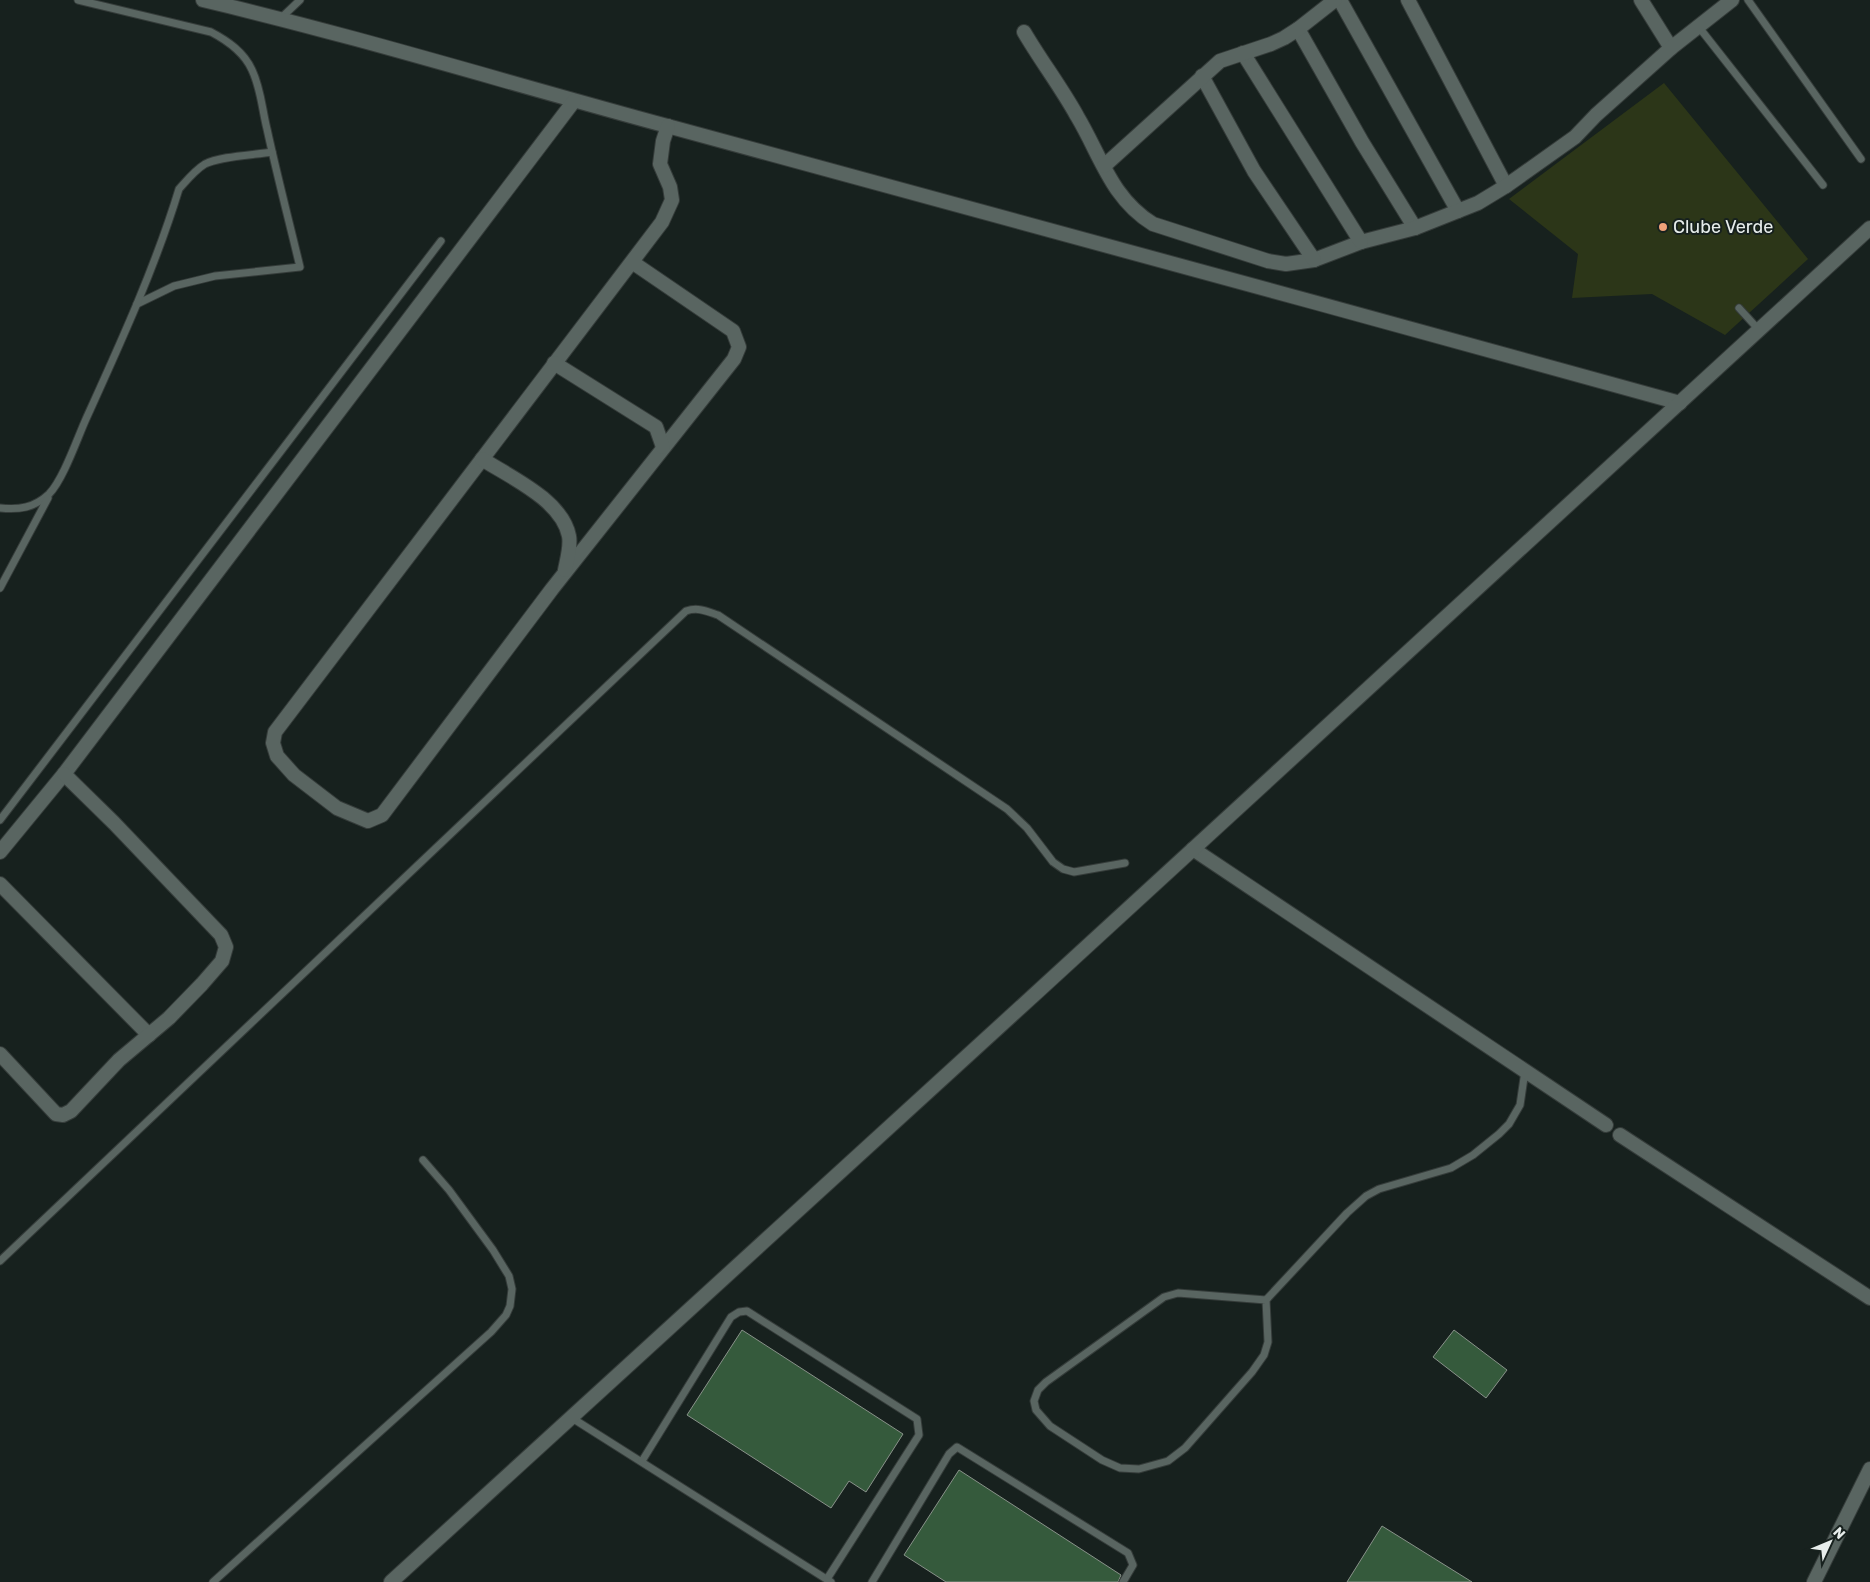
<svg xmlns="http://www.w3.org/2000/svg" width="1870" height="1582" font-family="Rubik,sans-serif">
<rect width="100%" height="100%" fill="#17211e"/>
<polygon fill="#2c3618" points="1664,83 1808,259 1725,335 1652,294 1572,298 1578,254 1509,199"/>
<g fill="#355a3c" stroke="#89928a">
<polygon points="742,1330 903,1434 866,1492 849,1481 831,1508 687,1415"/>
<polygon points="1454,1330 1507,1370 1486,1398 1433,1357"/>
<polygon points="959,1470 1121,1575 1118,1582 946,1582 904,1555"/>
<polygon points="1382,1526 1472,1582 1347,1582"/>
</g>
<g fill="none" stroke-linecap="round" stroke-linejoin="round">
<g stroke="#353c3a" stroke-width="9">
<g id="lane">
<path d="M78 0 211 32C228 41 244 52 252 70 261 89 262 109 267 129 277 175 289 221 300 267L215 276 174 286 137 304"/>
<polyline points="1748,0 1861,159"/>
<polyline points="281,18 300,0"/>
<polyline points="1698,26 1823,185"/>
<polyline points="1739,308 1759,330"/>
<path d="M0 508C19 510 34 508 49 494 63 480 77 439 86 419 120 344 155 268 179 189 187 180 195 170 205 164 220 156 255 155 272 152"/>
<polyline points="0,588 48,498"/>
<polyline points="0,820 441,241"/>
<path d="M0 1261 686 611C698 607 706 611 718 615L1007 809 1027 828 1053 862 1063 869 1074 872 1125 863"/>
<polyline points="1266,1300 1178,1293 1164,1297 1046,1382 1038,1390 1034,1401 1036,1410 1050,1426 1102,1460 1120,1468 1139,1469 1168,1461 1185,1448 1252,1372 1264,1355 1268,1342 1266,1300 1347,1213 1366,1196 1379,1189 1451,1168 1473,1155 1499,1134 1509,1124 1520,1105 1525,1071"/>
<polyline points="572,1418 831,1582"/>
<polyline points="642,1461 731,1317 739,1312 747,1311 917,1419 919,1435 827,1579"/>
<polyline points="213,1582 491,1332 506,1315 510,1306 512,1289 509,1276 493,1250 449,1190 423,1160"/>
<polyline points="872,1582 949,1454 957,1447 1128,1553 1133,1565 1123,1582"/>
</g>
</g>
<g stroke="#353c3a" stroke-width="16">
<g id="street">
<path d="M203 0C360 37 515 85 671 127 1007 218 1344 310 1680 403"/>
<polyline points="1340,0 1458,211"/>
<polyline points="1408,0 1506,186"/>
<polyline points="1641,0 1671,48"/>
<polyline points="1298,29 1362,142 1415,228"/>
<path d="M1024 32C1041 61 1061 87 1077 116 1101 156 1111 198 1153 224L1268 261 1286 264 1314 260 1361 242 1415 228 1478 203 1506 186 1575 137 1596 115 1671 48 1732 0"/>
<polyline points="1243,53 1361,242"/>
<polyline points="1202,76 1254,171 1314,260"/>
<polyline points="1104,166 1220,61 1271,44 1284,38 1298,29 1335,0"/>
<polyline points="632,262 733,331 739,347 734,359 552,589 382,815 368,821 337,808 294,775 277,756 273,743 275,732 662,222 672,200 670,187 660,164 663,141 668,126"/>
<polyline points="554,363 656,427 663,447"/>
<path d="M482 459C510 477 562 500 569 536 571 546 567 560 565 570"/>
<polyline points="1193,849 1606,1125"/>
<polyline points="0,852 64,774 574,101"/>
<polyline points="0,884 149,1035"/>
<polyline points="0,1054 56,1114 63,1115 71,1111 119,1060 169,1018 202,984 222,961 226,947 221,935 114,823 64,774"/>
<polyline points="1620,1135 1870,1298"/>
<path d="M391 1582C886 1133 1377 679 1870 228"/>
<polyline points="1814,1582 1870,1469"/>
</g>
</g>
<use href="#lane" stroke="#596561" stroke-width="7"/>
<use href="#street" stroke="#596561" stroke-width="14"/>
</g>
<circle fill="#f0a279" stroke="#17211e" stroke-width="2" cx="1663" cy="227" r="5"/>
<g text-anchor="middle" stroke-width="4" stroke-linejoin="round" paint-order="stroke">
<g font-size="18" fill="#e7edeb" stroke="#17211e" text-anchor="start">
<text x="1673" y="233">Clube Verde</text>
</g>
</g>
<g transform="translate(1830 1542) rotate(46)" stroke="#17211e" stroke-width="4" paint-order="stroke">
<path d="M0-4L9 19L0 12L-9 19Z" fill="#e7edeb"/>
<text y="-8" font-size="14" font-weight="bold" text-anchor="middle" fill="#e7edeb">N</text>
</g>
</svg>
